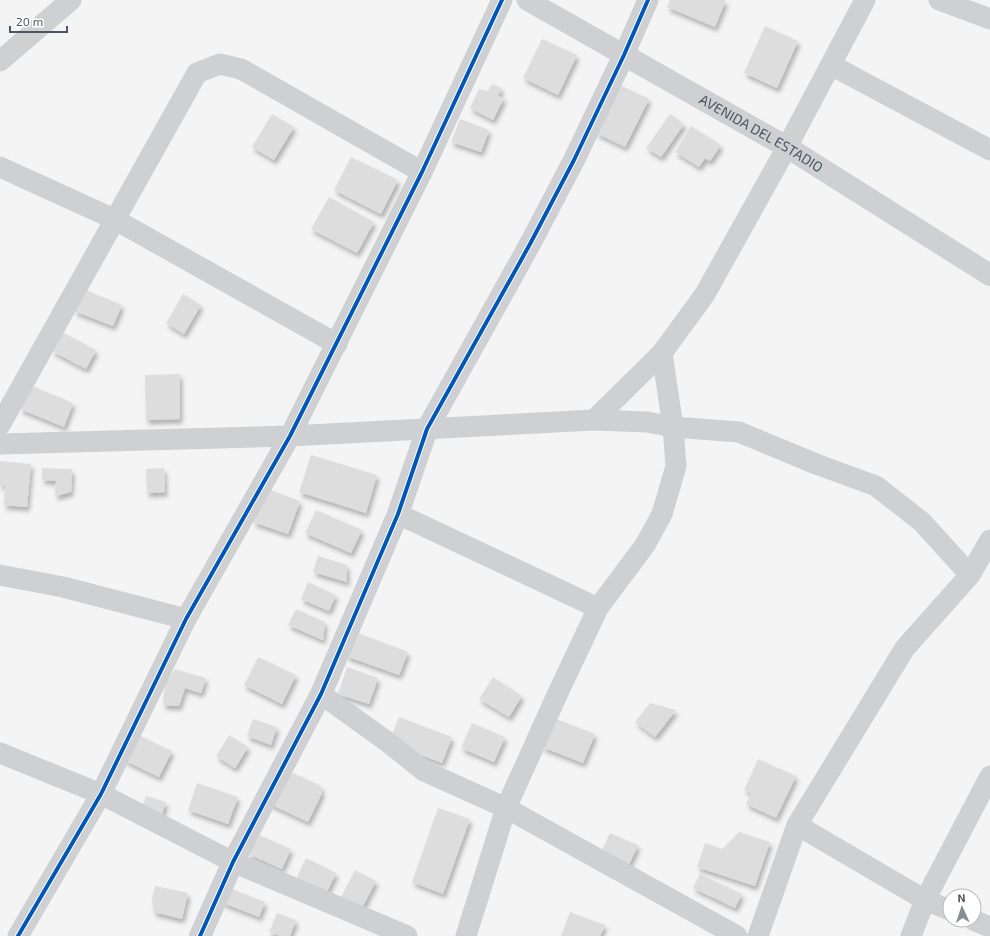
<svg xmlns="http://www.w3.org/2000/svg" width="990" height="936" font-family="'Exo 2',sans-serif">
<defs>
<filter id="shadow"><feDropShadow dx="2.5" dy="4.5" stdDeviation="2" flood-color="#0004"/></filter>
</defs>
<rect width="100%" height="100%" fill="#f4f4f4"/>
<g fill="#ddddde" filter="url(#shadow)">
<polygon points="670,0 726,0 715,27 667,7"/>
<polygon points="765,26 798,41 777,88 744,73"/>
<polygon points="542,39 577,55 558,95 523,78"/>
<polygon points="492,84 502,88 498,96 504,98 493,120 470,108 479,89 488,91"/>
<polygon points="620,85 649,99 625,147 596,133"/>
<polygon points="272,114 294,127 274,160 252,147"/>
<polygon points="670,114 684,124 661,157 646,148"/>
<polygon points="460,119 489,130 481,152 451,142"/>
<polygon points="691,126 721,145 710,161 705,158 699,167 675,152"/>
<polygon points="351,157 398,180 381,214 334,190"/>
<polygon points="329,197 374,222 357,253 311,229"/>
<polygon points="83,289 122,305 113,326 74,311"/>
<polygon points="183,294 201,305 184,334 166,323"/>
<polygon points="62,332 96,350 86,369 52,351"/>
<polygon points="180,374 180,419 146,420 145,375"/>
<polygon points="30,385 73,403 64,427 20,409"/>
<polygon points="311,455 377,475 366,513 299,492"/>
<polygon points="0,461 31,464 27,507 4,505 5,486 0,486"/>
<polygon points="42,468 72,469 71,492 55,496 56,481 42,480"/>
<polygon points="164,468 165,492 147,493 146,469"/>
<polygon points="265,488 300,501 288,534 253,522"/>
<polygon points="316,510 362,530 351,553 305,533"/>
<polygon points="318,556 347,565 347,582 313,572"/>
<polygon points="308,582 336,595 329,611 301,599"/>
<polygon points="296,609 325,622 323,640 288,625"/>
<polygon points="355,632 408,652 399,675 346,656"/>
<polygon points="258,657 296,675 282,704 244,685"/>
<polygon points="347,667 378,678 369,704 338,694"/>
<polygon points="175,669 206,678 201,693 185,688 179,706 163,705 165,684"/>
<polygon points="493,677 522,696 509,717 479,699"/>
<polygon points="650,703 676,710 655,737 635,722"/>
<polygon points="399,717 452,737 442,763 389,743"/>
<polygon points="554,718 595,734 583,763 542,747"/>
<polygon points="253,719 277,727 271,745 247,736"/>
<polygon points="472,723 505,737 494,762 461,748"/>
<polygon points="136,734 172,751 159,777 124,760"/>
<polygon points="229,735 248,747 235,768 216,756"/>
<polygon points="758,759 796,776 776,818 746,804 751,793 744,790"/>
<polygon points="285,769 321,786 322,793 308,822 268,803"/>
<polygon points="197,783 238,797 228,824 188,810"/>
<polygon points="146,796 166,802 160,820 140,814"/>
<polygon points="438,808 470,819 443,894 412,882"/>
<polygon points="739,832 770,842 755,886 697,867 705,843 722,849"/>
<polygon points="610,833 638,845 628,867 600,854"/>
<polygon points="257,834 291,849 282,869 248,854"/>
<polygon points="306,858 336,873 327,892 297,877"/>
<polygon points="355,870 376,881 362,908 341,897"/>
<polygon points="700,874 742,894 735,908 693,888"/>
<polygon points="155,886 188,893 182,919 154,912 152,899"/>
<polygon points="227,887 265,902 259,917 221,902"/>
<polygon points="570,912 605,925 600,936 561,936"/>
<polygon points="277,913 296,920 290,936 280,936 269,932"/>
</g>
<g fill="none" stroke-linecap="round" stroke-linejoin="round">
<g stroke="#ced0d2" stroke-width="21">
<polyline points="527,0 624,55 648,0"/>
<polyline points="939,0 990,19"/>
<polyline points="0,61 71,0"/>
<polyline points="831,65 990,150"/>
<polyline points="0,167 114,219 337,344"/>
<polyline points="594,420 662,353 705,294 787,147 865,0"/>
<polyline points="0,425 197,73 220,64 241,69 422,172"/>
<polyline points="0,444 290,436 594,420 647,422 673,427 739,432 816,464 876,486 922,522 970,575"/>
<polyline points="398,514 598,608"/>
<polyline points="0,575 63,587 186,619"/>
<polyline points="321,694 389,743 424,771 506,808 737,936"/>
<polyline points="0,753 101,794 233,862 407,936"/>
<polyline points="797,825 925,900 950,910"/>
<polyline points="973,920 990,927"/>
<polyline points="18,936 101,794 186,619 290,436 422,172 502,0"/>
<polyline points="466,936 506,808 557,695 598,608 645,545 662,514 676,466 673,427 662,353"/>
<polyline points="758,936 797,825 905,648 970,575 990,540"/>
<polyline points="911,936 925,900 990,776"/>
</g>
<path stroke="#ced0d4" stroke-width="22" id="s1" d="M200 936 233 862 321 694 398 514 427 429 530 244 574 160 624 55 787 147 990 275"/>
<g stroke="#fff" stroke-width="6">
<g id="cycleway">
<polyline points="18,936 101,794 186,619 290,436 422,172 502,0"/>
<polyline points="200,936 233,862 321,694 398,514 427,429 530,244 574,160 624,55 648,0"/>
</g>
</g>
<use href="#cycleway" stroke="#0057b8" stroke-width="4"/>
</g>
<g text-anchor="middle" stroke-width="4" stroke-linejoin="round" paint-order="stroke">
<g font-size="14" fill="#4a5661" stroke="#fff">
<text dy="5" stroke="none"><textPath href="#s1" startOffset="1137">AVENIDA DEL ESTADIO</textPath></text>
</g>
</g>
<g transform="translate(962 908) rotate(357)"><circle r="19" fill="#ffffff" stroke="#b7bbc0"/>
<path d="M0-3L7 15L0 10L-7 15Z" fill="#868d94"/>
<text y="-6" font-size="11" font-weight="bold" text-anchor="middle" fill="#4a5661">N</text>
</g>
<path d="M10 26v6h57v-6" fill="none" stroke="#4a5661" stroke-width="2"/>
<text x="16" y="26" font-size="12" fill="#4a5661" stroke="#ffffff" stroke-width="3" paint-order="stroke">20 m</text>
</svg>
